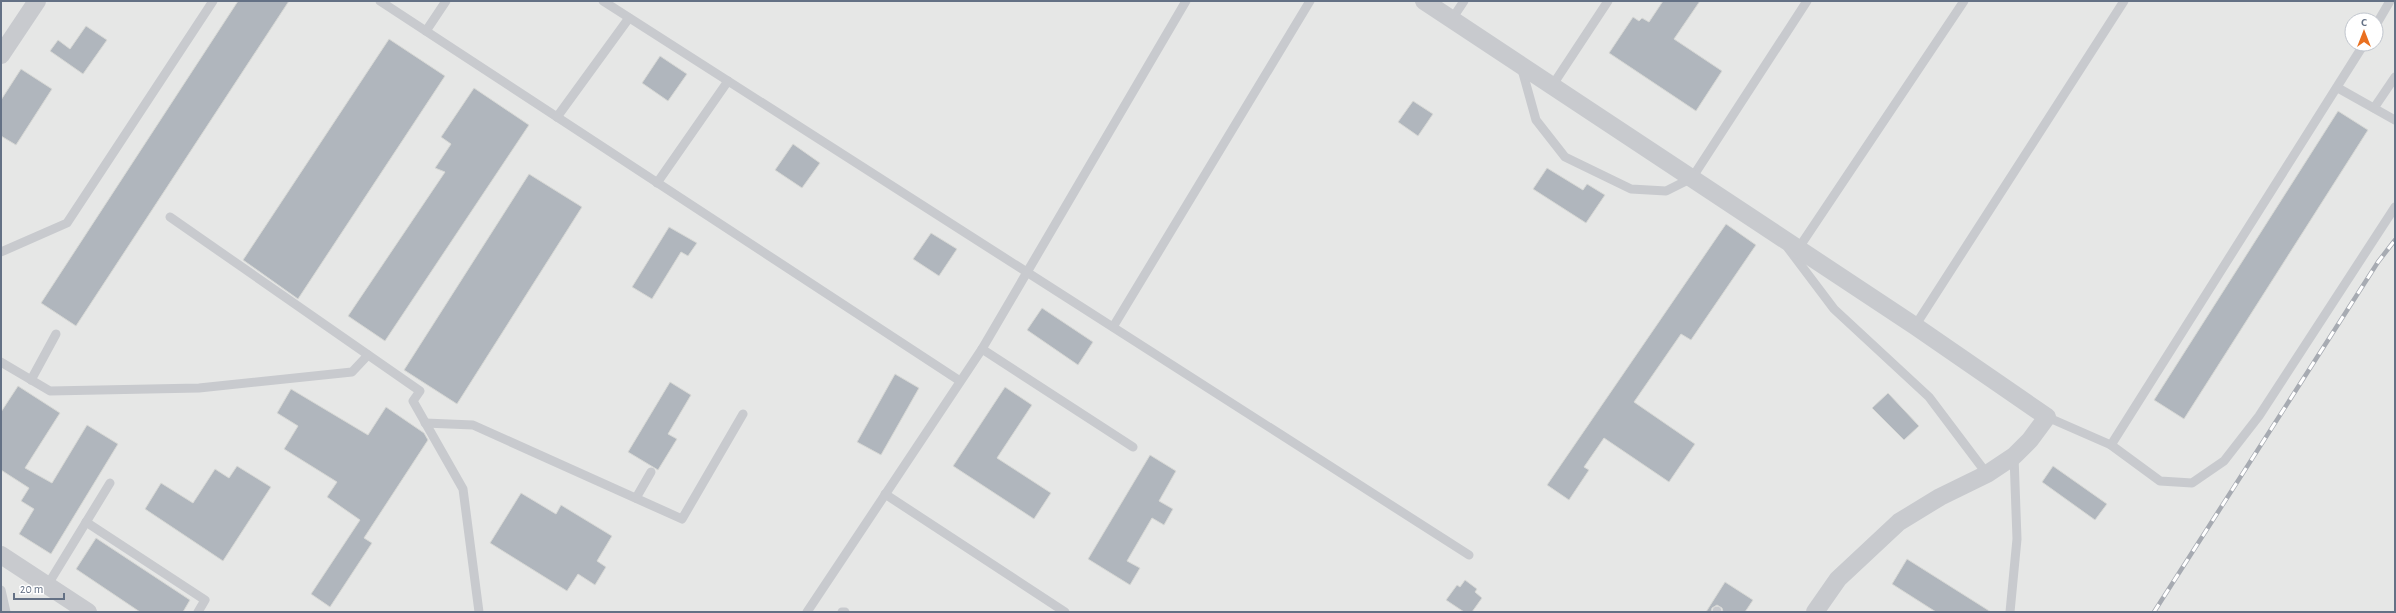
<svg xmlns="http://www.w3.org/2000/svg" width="2396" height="613" font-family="'Alegreya Sans',sans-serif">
<rect width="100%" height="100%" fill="#f6f6f2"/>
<path fill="#e6e7e6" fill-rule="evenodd" d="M1 1H2395V612H1ZM2352 20H2376V44H2352Z"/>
<g fill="#b0b6bd" stroke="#d7d8d5">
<polygon points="238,1 289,1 76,326 41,303"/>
<polygon points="1663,1 1700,1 1674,39 1722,71 1696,111 1609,53 1633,17 1639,21 1642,18 1649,22"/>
<polygon points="86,26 107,40 83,74 50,51 58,40 70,49"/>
<polygon points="389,39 445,76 298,299 243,260"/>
<polygon points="660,56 687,74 668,101 642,83"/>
<polygon points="21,69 52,89 16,145 1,136 1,100"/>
<polygon points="474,88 529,125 385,341 348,316 445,172 435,168 451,144 441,137"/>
<polygon points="1413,101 1433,114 1418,136 1398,122"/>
<polygon points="2338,111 2368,130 2184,419 2154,400"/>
<polygon points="793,144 820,163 802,188 775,170"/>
<polygon points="1547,168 1583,190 1587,184 1605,195 1586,223 1533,189"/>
<polygon points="529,174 582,207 457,404 404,370"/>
<polygon points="1726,224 1756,245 1691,340 1681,334 1634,402 1695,444 1669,482 1604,438 1584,467 1589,470 1569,500 1547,485"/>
<polygon points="669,227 697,243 688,256 681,252 652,299 632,287"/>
<polygon points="931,233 957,249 939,276 913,259"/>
<polygon points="1042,308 1093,342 1078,365 1027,330"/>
<polygon points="895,374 919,388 881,455 857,442"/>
<polygon points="670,382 691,395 668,434 677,439 658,470 628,452"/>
<polygon points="18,386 60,413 25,468 52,483 87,425 118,444 51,554 19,534 34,509 21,501 29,488 1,470 1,412"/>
<polygon points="1005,387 1032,405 997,458 1051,493 1034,519 953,466"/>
<polygon points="291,389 368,435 386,407 424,433 428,440 364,538 372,543 330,607 311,594 360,520 327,497 337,482 284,449 298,426 277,413"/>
<polygon points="1888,393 1919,426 1904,440 1872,408"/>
<polygon points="1150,455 1176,471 1159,501 1173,509 1164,525 1152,518 1127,561 1140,568 1130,585 1088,559"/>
<polygon points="237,466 271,487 223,561 145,509 161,483 193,503 215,469 229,478"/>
<polygon points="2053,466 2107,504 2095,520 2042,482"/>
<polygon points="521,493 556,514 561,505 612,536 597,561 606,567 595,585 578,574 567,591 490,543"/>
<polygon points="96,538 190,600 183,612 140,612 76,569"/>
<polygon points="1907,559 1991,612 1936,612 1892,584"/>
<polygon points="1465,580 1477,589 1475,592 1482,598 1472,612 1464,612 1446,600 1457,585 1460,587"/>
<polygon points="1725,582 1753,600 1745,612 1723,612 1722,608 1717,605 1712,608 1711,612 1706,612"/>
</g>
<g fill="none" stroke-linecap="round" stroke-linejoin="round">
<g stroke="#c8cace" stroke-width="9">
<polyline points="380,1 960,381"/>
<polyline points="603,1 1469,555"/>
<polyline points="1452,19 1464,1"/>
<polyline points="2376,25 2390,1"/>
<polyline points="426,31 446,1"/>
<polyline points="1521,66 1536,120 1565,157 1631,189 1666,191 1692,178 1807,1"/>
<polyline points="1552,86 1608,1"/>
<polyline points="2338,88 2395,120"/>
<polyline points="2374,108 2395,77"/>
<polyline points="557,117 629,18"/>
<polyline points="657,183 728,81"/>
<polyline points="170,217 420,391 413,401 463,489 479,612"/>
<polyline points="1788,248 1834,309 1929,397 1987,474"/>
<polyline points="1798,249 1964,1"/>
<polyline points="1,252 67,223 213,1"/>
<polyline points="1915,326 2124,1"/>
<polyline points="1113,327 1310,1"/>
<polyline points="982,349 1133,447"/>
<polyline points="1,362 50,391 199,388 352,372 368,355"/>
<polyline points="31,380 56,334"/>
<polyline points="2047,417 2111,445 2364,44"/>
<polyline points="425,423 473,425 682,519 743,414"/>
<polyline points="2111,445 2160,481 2192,483 2224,461 2259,416 2395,207"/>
<polyline points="885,494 1065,612"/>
<polyline points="636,498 651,472"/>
<polyline points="86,522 205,600 198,612"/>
<polyline points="47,586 110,483"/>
<polyline points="1,590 6,612"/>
<polyline points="807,612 982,349 1186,1"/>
<polyline points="842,612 845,612"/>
<polyline points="1717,612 1717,611"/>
<polyline points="2010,612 2017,539 2014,456"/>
</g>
<g stroke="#c8cace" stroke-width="18">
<polyline points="1424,1 1915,326 2047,417 2030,440 2014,456 1987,474 1940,497 1899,522 1838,579 1815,612"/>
<polyline points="1,55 37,1"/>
<polyline points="1,555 88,612"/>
</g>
<g stroke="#a7abb2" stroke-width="4.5">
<polyline id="rail" points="2154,612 2378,262 2395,240"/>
</g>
<use href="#rail" stroke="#fff" stroke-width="3" stroke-dasharray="9" stroke-linecap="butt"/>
</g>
<rect width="2396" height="613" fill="none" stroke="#647185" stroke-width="4"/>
<g transform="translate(2364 32)"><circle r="19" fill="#ffffff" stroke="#c1c6ce"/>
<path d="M0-3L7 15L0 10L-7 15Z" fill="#e97020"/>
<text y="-6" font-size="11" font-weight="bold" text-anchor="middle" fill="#647185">С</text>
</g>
<path d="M14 593v6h50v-6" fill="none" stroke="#647185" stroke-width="2"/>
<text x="20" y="593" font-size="12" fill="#647185" stroke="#ffffff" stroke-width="3" paint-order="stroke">20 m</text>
</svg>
